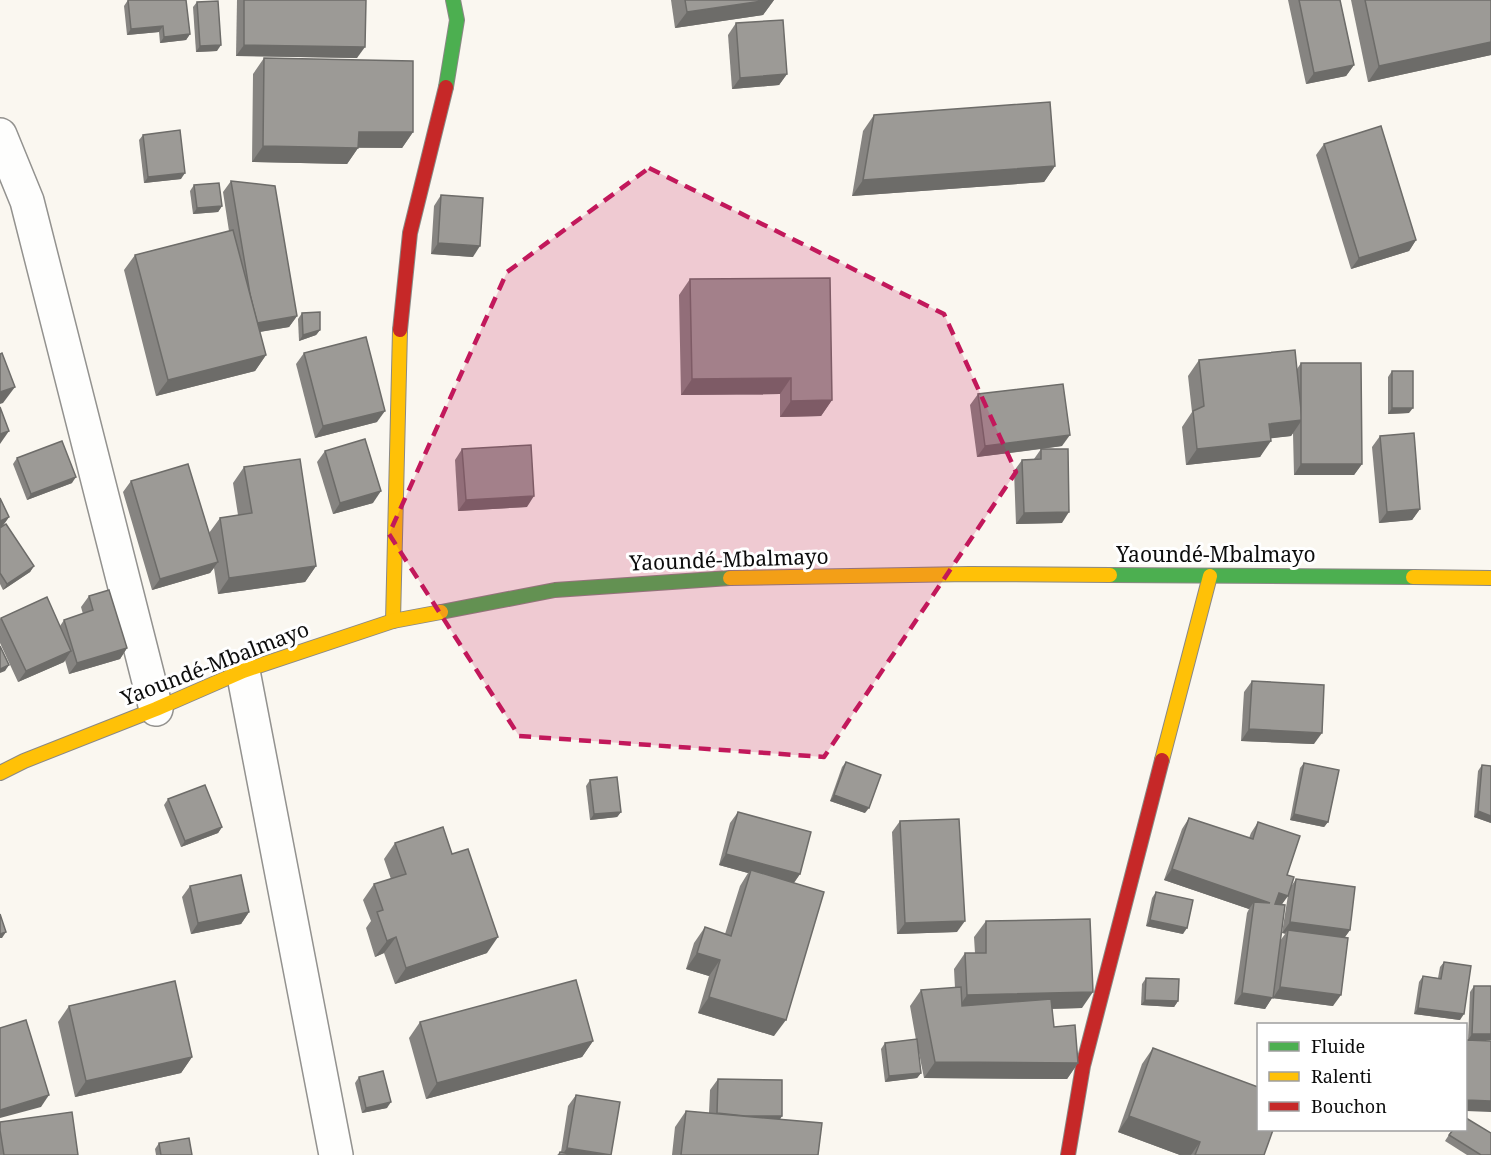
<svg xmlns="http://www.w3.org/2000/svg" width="1491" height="1155" font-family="'Noto Serif',serif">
<rect width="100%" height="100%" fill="#faf7f0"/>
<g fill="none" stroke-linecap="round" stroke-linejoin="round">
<g stroke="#93928f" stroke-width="36">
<g id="street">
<polyline points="0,135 27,201 156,709"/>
<polyline points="243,671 336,1155"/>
</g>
</g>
<g stroke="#8a8885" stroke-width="16">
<g id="fast">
<polyline points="446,87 457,20 453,0"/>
<polyline points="1110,575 1413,577"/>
<polyline points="441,612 555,590 730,578"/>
</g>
</g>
<g stroke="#8a8885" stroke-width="16">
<g id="slow">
<polyline points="1413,577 1491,578"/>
<polyline points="730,578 969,574 1110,575"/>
<polyline points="393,621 400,330"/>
<polyline points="1162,760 1210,576"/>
<polyline points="0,773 24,761 156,709 243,671 393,621 441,612"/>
</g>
</g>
<g stroke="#8a8885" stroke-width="16">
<g id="jam">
<polyline points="400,330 410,233 446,87"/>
<polyline points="1068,1155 1083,1066 1162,760"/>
</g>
</g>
<use href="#street" stroke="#fefefd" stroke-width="33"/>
<use href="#fast" stroke="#4caf50" stroke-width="14"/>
<use href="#slow" stroke="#ffc107" stroke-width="14"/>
<use href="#jam" stroke="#c62828" stroke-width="14"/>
</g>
<g fill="#868481" fill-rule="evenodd">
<polygon points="128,0 190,34 186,40 160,43 159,32 127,35 124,6"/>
<polygon points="237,0 366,0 357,58 236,56"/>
<polygon points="671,0 774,0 763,15 675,28"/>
<polygon points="1288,0 1340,0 1354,65 1346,76 1306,84"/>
<polygon points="1351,0 1491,0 1491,55 1368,82"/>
<polygon points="197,2 217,51 196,52 193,7"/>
<polygon points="736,23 787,74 779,85 732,89 728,35"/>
<polygon points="264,58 413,132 402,148 358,148 347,164 252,162 253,74"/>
<polygon points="874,115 1055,166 1044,182 852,196 863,131"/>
<polygon points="143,135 181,179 144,183 139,140"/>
<polygon points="1324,144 1416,240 1409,251 1351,269 1316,155"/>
<polygon points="231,181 297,316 289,327 260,332 266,355 255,371 156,396 124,270 135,255 229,231 223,192"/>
<polygon points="194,185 222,206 218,212 193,214 190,191"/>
<polygon points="441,195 473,257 431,254 434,206"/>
<polygon points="690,279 832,400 821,416 780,417 780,394 681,395 679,295"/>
<polygon points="302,313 320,330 316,335 299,341 298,319"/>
<polygon points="304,353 377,422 315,438 296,364"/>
<polygon points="1199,360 1297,369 1301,363 1362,464 1354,475 1294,475 1293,433 1291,436 1270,438 1260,457 1186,465 1182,427 1192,412 1188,376"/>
<polygon points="1392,371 1409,413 1388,414 1388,377"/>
<polygon points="978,394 1062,446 1042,449 1062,523 1016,524 1014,471 1022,460 1034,459 1041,449 977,457 970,405"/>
<polygon points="1380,436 1420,509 1412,520 1379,523 1372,447"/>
<polygon points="462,449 527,507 458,511 455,460"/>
<polygon points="325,451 373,503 333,514 317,462"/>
<polygon points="17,458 72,483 27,500 13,464"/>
<polygon points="244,467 316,566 305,582 218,594 214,568 210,573 152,590 123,492 131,481 209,533 220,518 238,515 233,483"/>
<polygon points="0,498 9,517 2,527 34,566 30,572 3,590 0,584"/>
<polygon points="89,596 127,648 120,659 69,674 65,660 64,662 18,682 0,643 0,619 1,618 60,626 64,620 83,614 81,607"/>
<polygon points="1252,681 1314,744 1241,741 1244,692"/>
<polygon points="846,762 865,813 830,801 842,767"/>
<polygon points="1304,763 1328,822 1324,827 1290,820 1300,768"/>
<polygon points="1482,765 1491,766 1491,823 1474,817 1478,771"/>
<polygon points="590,780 621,812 617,817 590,820 586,786"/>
<polygon points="168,799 222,827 218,833 181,847 164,805"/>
<polygon points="738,812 800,874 794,883 774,1036 698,1013 709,976 686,969 694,943 705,927 725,934 740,886 748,873 719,865 730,823"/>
<path d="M1189 818 1249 838 1251 833 1258 822 1287 875 1290 888 1296 879 1350 930 1345 937 1333 1006 1272 998 1265 1009 1234 1004 1247 913 1249 909 1164 880 1182 829ZM1288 895 1282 933 1285 934 1280 941 1281 905Z"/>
<polygon points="900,821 957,932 897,934 892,832"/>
<polygon points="395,843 487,953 395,984 384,953 375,957 366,928 371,921 363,900 374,884 391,879 384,859"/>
<polygon points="190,886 249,912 241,924 191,934 182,897"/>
<polygon points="1156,892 1183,934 1146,926 1152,898"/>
<polygon points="986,921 1082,1008 1052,1009 1054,1027 1078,1063 1067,1079 924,1078 918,1048 921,1073 917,1078 885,1082 881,1049 885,1043 916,1040 910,1006 921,990 955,988 954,969 965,953 975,953 974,937"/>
<polygon points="1444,962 1460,1020 1414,1014 1419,982 1423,976 1438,978 1440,967"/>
<polygon points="1146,978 1178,1001 1174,1007 1141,1005 1142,984"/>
<polygon points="1474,986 1491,986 1491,1040 1468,1040 1470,992"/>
<polygon points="69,1006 192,1057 181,1073 75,1097 58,1022"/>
<polygon points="420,1022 593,1041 582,1057 426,1099 409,1038"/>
<polygon points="1153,1048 1264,1155 1180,1155 1118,1132 1142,1064"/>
<polygon points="359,1077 387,1108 362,1113 355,1083"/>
<polygon points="718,1079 782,1116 780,1119 818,1155 672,1155 675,1127 686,1111 709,1113 710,1090"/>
<polygon points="576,1095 608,1155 557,1155 561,1152 568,1106"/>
<polygon points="0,1122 78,1155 0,1155"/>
<polygon points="1452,1130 1491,1155 1467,1155 1445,1141"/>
<polygon points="159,1143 192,1155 156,1155 155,1149"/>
</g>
<g fill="#6d6c69">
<polygon points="769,0 774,0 763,15 675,28 687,12"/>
<polygon points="163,26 159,32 127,35 131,29"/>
<polygon points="190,34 186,40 160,43 164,37"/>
<polygon points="1491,42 1491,55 1368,82 1379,66"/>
<polygon points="221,45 217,51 196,52 200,46"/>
<polygon points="244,45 365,47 357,58 236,56"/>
<polygon points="1354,65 1346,76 1306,84 1314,73"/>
<polygon points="787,74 779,85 732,89 740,78"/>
<polygon points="359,132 413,132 402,148 348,147"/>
<polygon points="263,146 358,148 347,164 252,162"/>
<polygon points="1055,166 1044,182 852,196 863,180"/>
<polygon points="185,173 181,179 144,183 148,177"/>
<polygon points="222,206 218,212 193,214 197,208"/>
<polygon points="1416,240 1409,251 1351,269 1359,258"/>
<polygon points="438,243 480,246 473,257 431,254"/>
<polygon points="297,316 289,327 247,334 255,323"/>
<polygon points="320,330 316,335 299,341 303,335"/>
<polygon points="266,355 255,371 156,396 168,380"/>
<polygon points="791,378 780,394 681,395 692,379"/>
<polygon points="15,387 3,403 0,404 0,392"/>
<polygon points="832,400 821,416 780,417 791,401"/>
<polygon points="1392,408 1413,408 1409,413 1388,414"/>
<polygon points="385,411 377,422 315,438 323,426"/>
<polygon points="1302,420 1291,436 1257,440 1269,424"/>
<polygon points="9,431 0,444 0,434"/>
<polygon points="1070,435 1062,446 977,457 985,446"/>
<polygon points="1271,441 1260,457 1186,465 1197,449"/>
<polygon points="1301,464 1362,464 1354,475 1294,475"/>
<polygon points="76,477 72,483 27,500 31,494"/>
<polygon points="381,491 373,503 333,514 340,503"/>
<polygon points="534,496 527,507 458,511 466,500"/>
<polygon points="1420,509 1412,520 1379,523 1387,512"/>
<polygon points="1069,512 1062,523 1016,524 1024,513"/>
<polygon points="9,517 1,528 0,529 0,521"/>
<polygon points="218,562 210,573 152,590 160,579"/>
<polygon points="34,566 30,572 3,590 7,584"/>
<polygon points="316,566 305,582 218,594 229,578"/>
<polygon points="127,648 120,659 69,674 77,663"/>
<polygon points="71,651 64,662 18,682 26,671"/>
<polygon points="9,665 5,671 0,673 0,669"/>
<polygon points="1249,729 1322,733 1314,744 1241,741"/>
<polygon points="834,795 869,808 865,813 830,801"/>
<polygon points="1478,811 1491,816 1491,823 1474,817"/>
<polygon points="621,812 617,817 590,820 594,814"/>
<polygon points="1294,814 1328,822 1324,827 1290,820"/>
<polygon points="222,827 218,833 181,847 185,841"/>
<polygon points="726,854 800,874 792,885 751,870 748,873 719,865"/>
<polygon points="1172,869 1270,903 1254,902 1249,909 1164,880"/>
<polygon points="1279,893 1288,896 1280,907 1271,904"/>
<polygon points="249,912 241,924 191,934 198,923"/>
<polygon points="1150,920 1187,928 1183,934 1146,926"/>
<polygon points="965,921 957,932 897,934 905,923"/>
<polygon points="1290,922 1350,930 1342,941 1288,930 1285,933 1282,933"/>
<polygon points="6,932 2,938 0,938 0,934"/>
<polygon points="396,937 384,953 375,957 387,941"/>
<polygon points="498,937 487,953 395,984 406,968"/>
<polygon points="697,953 720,960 709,976 686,969"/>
<polygon points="1280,987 1341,995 1333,1006 1272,998 1265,1009 1234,1004 1242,993 1273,998"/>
<polygon points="1093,992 1082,1008 956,1011 967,995"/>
<polygon points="709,997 786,1020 774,1036 698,1013"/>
<polygon points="1145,1000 1178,1001 1174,1007 1141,1005"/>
<polygon points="1418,1008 1464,1014 1460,1020 1414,1014"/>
<polygon points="1472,1034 1491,1034 1491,1040 1468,1040"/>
<polygon points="593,1041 582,1057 426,1099 437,1083"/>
<polygon points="192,1057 181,1073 75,1097 86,1081"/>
<polygon points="935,1062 1078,1063 1067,1079 924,1078"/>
<polygon points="921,1073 917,1078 885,1082 889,1076"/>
<polygon points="49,1095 41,1107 0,1118 0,1110"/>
<polygon points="1466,1100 1491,1101 1491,1112 1466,1111"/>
<polygon points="391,1102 387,1108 362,1113 366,1108"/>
<polygon points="717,1115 782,1116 774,1128"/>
<polygon points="1129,1116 1200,1142 1191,1155 1180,1155 1118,1132"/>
<polygon points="567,1148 608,1155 562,1155"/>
</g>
<g fill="#9c9a96" stroke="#6d6c69" stroke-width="1.5">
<polygon points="128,0 186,0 190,34 164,37 163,26 131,29"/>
<polygon points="244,0 366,0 365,47 244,45"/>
<polygon points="685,0 769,0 687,12"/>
<polygon points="1299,0 1340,0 1354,65 1314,73"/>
<polygon points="1365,0 1491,0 1491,42 1379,66"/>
<polygon points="218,1 221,45 200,46 197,2"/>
<polygon points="783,20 787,74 740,78 736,23"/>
<polygon points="264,58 413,61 413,132 359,132 358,148 263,146"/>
<polygon points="1050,102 1055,166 863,180 874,115"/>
<polygon points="1381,126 1416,240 1359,258 1324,144"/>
<polygon points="180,130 185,173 148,177 143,135"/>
<polygon points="231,181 275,186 297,316 257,323 250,294"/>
<polygon points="219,183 222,206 197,208 194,185"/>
<polygon points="441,195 483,198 480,246 438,243"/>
<polygon points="233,230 266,355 168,380 135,255"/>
<polygon points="830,278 832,400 791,401 791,378 692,379 690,279"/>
<polygon points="320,312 320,330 303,335 302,313"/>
<polygon points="366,337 385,411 323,426 304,353"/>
<polygon points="1295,350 1302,420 1269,424 1271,441 1197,449 1193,411 1204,406 1199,360"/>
<polygon points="2,353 15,387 0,392 0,354"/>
<polygon points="1301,363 1361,363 1362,464 1301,464"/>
<rect x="1392" y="371" width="21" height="37"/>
<polygon points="1063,384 1070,435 985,446 978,394"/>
<polygon points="0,407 9,431 0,434"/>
<polygon points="1414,433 1420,509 1387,512 1380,436"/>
<polygon points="365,439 381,491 340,503 325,451"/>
<polygon points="62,441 76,477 31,494 17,458"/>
<polygon points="531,445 534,496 466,500 462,449"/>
<polygon points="1041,449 1068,449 1069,512 1024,513 1022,460 1041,459"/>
<polygon points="300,459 316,566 229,578 220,518 252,513 244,467"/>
<polygon points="188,464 218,562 160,579 131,481"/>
<polygon points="0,498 9,517 0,521"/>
<polygon points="6,524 34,566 7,584 0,573 0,528"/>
<polygon points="109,590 127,648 77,663 64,620 93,610 89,596"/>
<polygon points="47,597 71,651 26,671 1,618"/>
<polygon points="0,646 9,665 0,669"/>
<polygon points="1252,681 1324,685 1322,733 1249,729"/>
<polygon points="846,762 881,775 869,808 834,795"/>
<polygon points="1304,763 1339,770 1328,822 1294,814"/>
<polygon points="1482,765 1491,766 1491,816 1478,811"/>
<polygon points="617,777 621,812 594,814 590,780"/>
<polygon points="205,785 222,827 185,841 168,799"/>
<polygon points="738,812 811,832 800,874 726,854"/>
<polygon points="1189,818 1253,839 1258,822 1300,836 1287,875 1294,877 1288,896 1279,893 1275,904 1285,905 1273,998 1242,993 1254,902 1270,903 1172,869"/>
<polygon points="959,819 965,921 905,923 900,821"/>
<polygon points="443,827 452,854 468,849 498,937 406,968 396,937 387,941 377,912 383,910 374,884 406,874 395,843"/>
<polygon points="751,870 824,892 786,1020 709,997 720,960 697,953 705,927 731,936"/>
<polygon points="241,875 249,912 198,923 190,886"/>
<polygon points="1296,879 1355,887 1350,930 1290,922"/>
<polygon points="1156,892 1193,900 1187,928 1150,920"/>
<polygon points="0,914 6,932 0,934"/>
<polygon points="1090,919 1093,992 967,995 965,953 986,953 986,921"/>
<polygon points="1288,930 1348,938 1341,995 1280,987"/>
<polygon points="1444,962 1471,966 1464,1014 1418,1008 1423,976 1441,979"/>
<polygon points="1146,978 1179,979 1178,1001 1145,1000"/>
<polygon points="576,980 593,1041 437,1083 420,1022"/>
<polygon points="175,981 192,1057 86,1081 69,1006"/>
<polygon points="1474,986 1491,986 1491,1034 1472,1034"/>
<polygon points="961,987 962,1006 1051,999 1054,1027 1075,1025 1078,1063 935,1062 921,990"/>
<polygon points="26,1020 49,1095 0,1110 0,1028"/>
<polygon points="917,1039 921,1073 889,1076 885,1043"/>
<polygon points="1466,1040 1491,1041 1491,1101 1466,1100"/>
<polygon points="1153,1048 1258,1087 1258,1130 1273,1130 1264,1155 1195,1155 1200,1142 1129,1116"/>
<polygon points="383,1071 391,1102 366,1108 359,1077"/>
<polygon points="718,1079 782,1080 782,1116 745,1116 717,1113"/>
<polygon points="576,1095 620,1102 611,1155 567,1148"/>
<polygon points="686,1111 822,1123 818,1155 681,1155"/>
<polygon points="72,1112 78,1155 4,1155 0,1130 0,1122"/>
<polygon points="1466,1118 1491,1133 1491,1155 1481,1155 1449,1135 1453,1130 1466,1130"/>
<polygon points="189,1138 192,1155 161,1155 159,1143"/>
<polygon points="560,1152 574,1155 559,1155"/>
</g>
<path fill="#c2185b" fill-opacity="0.2" stroke="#c2185b" stroke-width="4.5" stroke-dasharray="12 8" stroke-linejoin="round" d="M649 168 944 314 1016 472 824 757 519 736 389 534 507 272Z"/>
<g text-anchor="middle" stroke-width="6" stroke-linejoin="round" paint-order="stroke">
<g font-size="21" fill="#0c0c0c" stroke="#fff">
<text x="1216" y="562">Yaoundé-Mbalmayo</text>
<text transform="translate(729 560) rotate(-2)" y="7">Yaoundé-Mbalmayo</text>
<text transform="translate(215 664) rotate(-21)" y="7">Yaoundé-Mbalmayo</text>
</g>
</g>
<rect x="1257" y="1023" width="210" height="108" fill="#ffffff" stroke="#9e9e9e" stroke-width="1.5"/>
<rect x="1269" y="1042" width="30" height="9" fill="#4caf50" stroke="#9e9e9e" stroke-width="1.5"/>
<text x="1311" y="1053" font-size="18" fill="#0c0c0c">Fluide</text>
<rect x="1269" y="1072" width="30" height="9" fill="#ffc107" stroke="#9e9e9e" stroke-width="1.5"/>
<text x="1311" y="1083" font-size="18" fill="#0c0c0c">Ralenti</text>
<rect x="1269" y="1102" width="30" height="9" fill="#c62828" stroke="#9e9e9e" stroke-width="1.5"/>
<text x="1311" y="1113" font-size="18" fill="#0c0c0c">Bouchon</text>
</svg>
